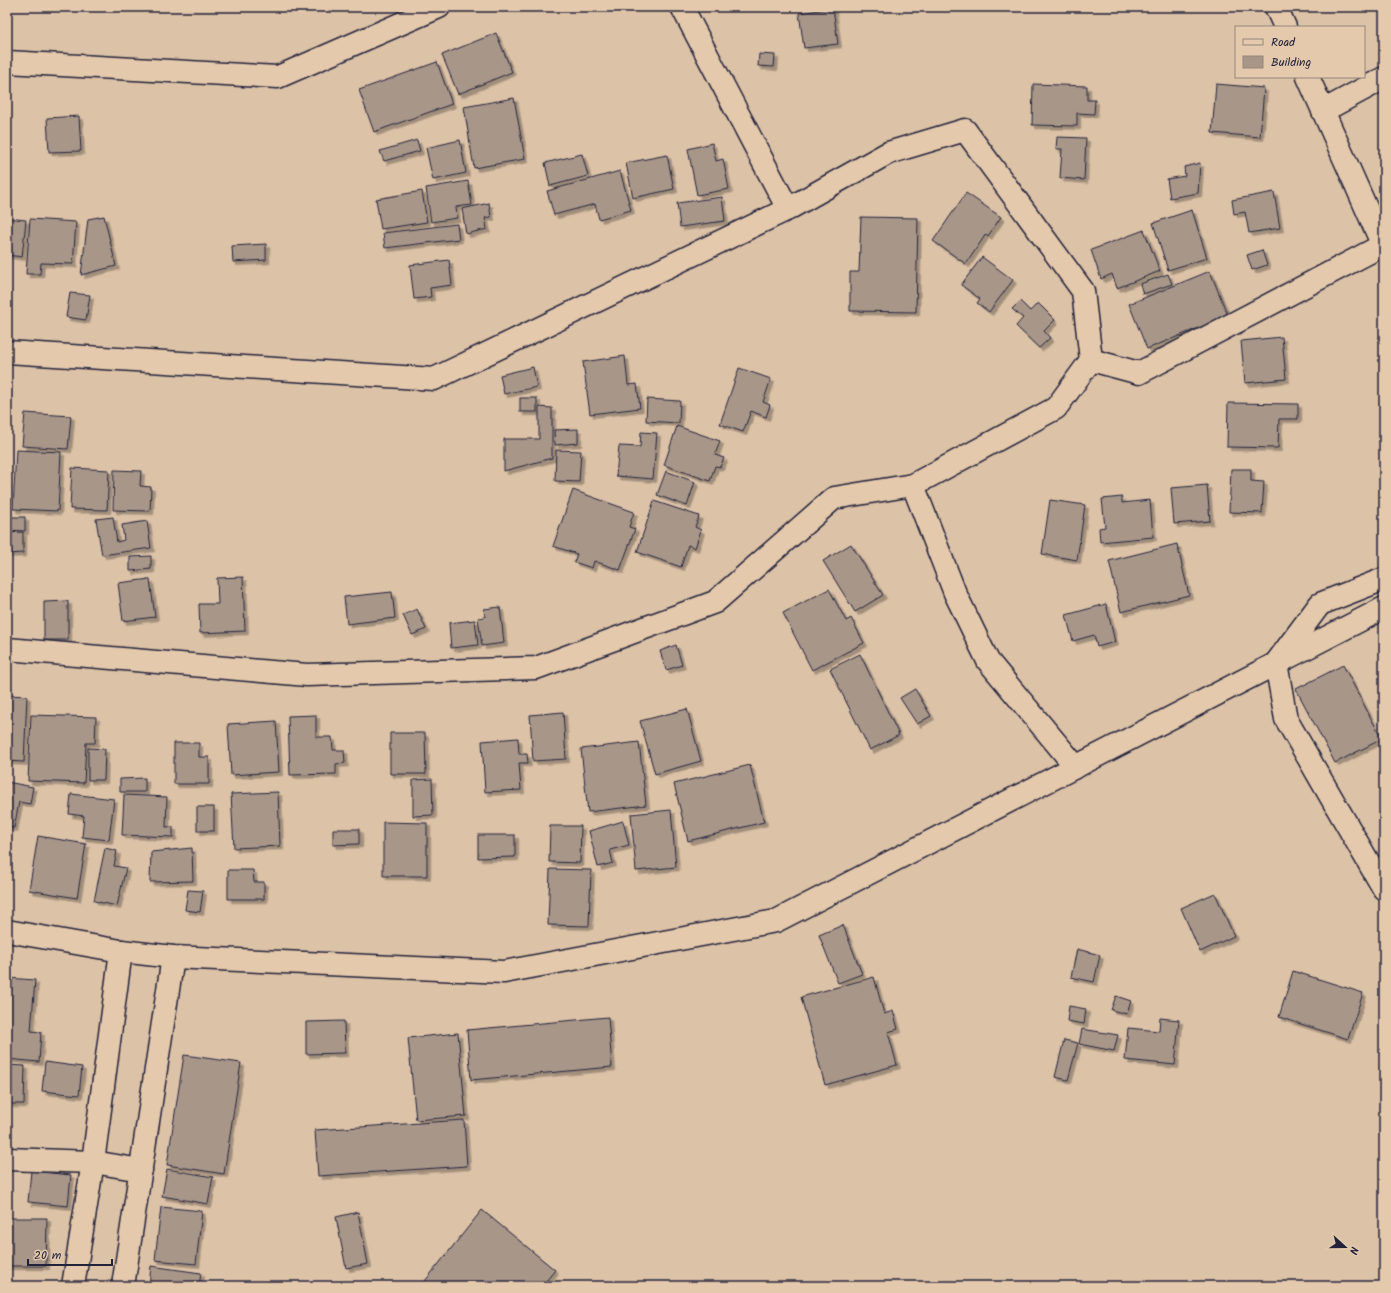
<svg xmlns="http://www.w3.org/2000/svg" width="1391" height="1293" font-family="Kalam,sans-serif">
<defs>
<filter id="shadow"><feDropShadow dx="3.5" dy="3.5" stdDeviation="0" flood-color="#0004"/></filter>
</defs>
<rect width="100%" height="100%" fill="#dcc2a7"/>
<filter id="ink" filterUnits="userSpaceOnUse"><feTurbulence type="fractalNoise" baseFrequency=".025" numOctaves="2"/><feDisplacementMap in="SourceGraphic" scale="8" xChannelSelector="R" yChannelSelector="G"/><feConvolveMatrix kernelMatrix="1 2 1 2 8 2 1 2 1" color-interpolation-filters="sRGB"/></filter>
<g filter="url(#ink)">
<g fill="#a89689" stroke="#22223b" filter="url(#shadow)">
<polygon points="833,8 838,44 804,48 799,13"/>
<polygon points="496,33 512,72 458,94 442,55"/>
<polygon points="759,54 775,55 774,67 758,66"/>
<polygon points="437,62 452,104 374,132 359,90"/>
<polygon points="1033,84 1087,86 1087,100 1095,100 1094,114 1077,113 1077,126 1032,125"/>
<polygon points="1216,84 1264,88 1260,137 1212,133"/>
<polygon points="514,98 525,159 474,168 464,107"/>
<polygon points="79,116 81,151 49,152 47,118"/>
<polygon points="1057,137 1086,138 1084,180 1060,178 1062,149 1056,149"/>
<polygon points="417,140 420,151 384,161 380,151"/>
<polygon points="460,140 466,173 433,180 426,148"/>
<polygon points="712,143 716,161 723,159 729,189 697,195 688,149"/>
<polygon points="582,154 588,176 550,186 545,163"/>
<polygon points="667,155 674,189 633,198 626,163"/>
<polygon points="1200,163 1198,193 1170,198 1167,179 1185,176 1184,167"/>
<polygon points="620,171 631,210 599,219 595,204 554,215 547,191"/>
<polygon points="468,181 472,205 456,207 457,218 431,222 426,188"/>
<polygon points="422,191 427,222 381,229 376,199"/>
<polygon points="1274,192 1280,228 1249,233 1245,212 1234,214 1232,200"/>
<polygon points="966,193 1001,217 988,236 986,234 966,264 933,241"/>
<polygon points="722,197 725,221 680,227 677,203"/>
<polygon points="489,203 491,217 485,218 487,229 466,234 462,209"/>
<polygon points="1192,210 1207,258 1168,270 1153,223"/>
<polygon points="104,216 116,266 81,275 88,219"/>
<polygon points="861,217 918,218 916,312 850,311 850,272 859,272"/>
<polygon points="7,218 26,220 22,257 7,255"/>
<polygon points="30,219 76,222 73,264 41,263 40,274 26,274"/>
<polygon points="457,224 459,239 385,248 383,233"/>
<polygon points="1144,230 1160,271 1117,288 1112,274 1101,279 1091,250"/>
<polygon points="266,244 266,260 233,262 232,246"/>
<polygon points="1262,250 1267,265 1252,270 1247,255"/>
<polygon points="982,257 1013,280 989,312 977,303 980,299 961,285"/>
<polygon points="449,260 452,285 430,288 431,297 414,299 410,265"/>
<polygon points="1210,271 1228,316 1147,349 1129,304"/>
<polygon points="1168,274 1172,284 1143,294 1140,284"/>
<polygon points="70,293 90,295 86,320 66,317"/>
<polygon points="1020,301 1030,311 1038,303 1055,320 1044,331 1050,338 1039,348 1016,326 1023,318 1012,309"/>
<polygon points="1282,337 1286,379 1245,383 1241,341"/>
<polygon points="625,356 628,385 637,384 640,408 590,414 583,362"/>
<polygon points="533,367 537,387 504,394 500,375"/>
<polygon points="739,368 771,379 763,402 770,405 766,417 751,411 743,432 720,424"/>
<rect x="520" y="398" width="17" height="14"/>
<polygon points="647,399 680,401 679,423 646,421"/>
<polygon points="1228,403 1298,404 1298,419 1279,419 1278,448 1227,447"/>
<polygon points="539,407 552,408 552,458 504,471 504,439 539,439"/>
<polygon points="25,413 71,416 68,449 22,446"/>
<polygon points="677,426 720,441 715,455 724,458 720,467 715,466 710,481 664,465"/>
<polygon points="578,429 578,443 555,445 554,430"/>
<polygon points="641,432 657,433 653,479 616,476 619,446 640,447"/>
<polygon points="16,450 61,452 58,511 13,509"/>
<polygon points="556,450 581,451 579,482 555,481"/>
<polygon points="72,468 109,470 107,510 70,509"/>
<polygon points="1231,469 1251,469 1251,481 1264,482 1262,513 1229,512"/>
<polygon points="114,470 141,471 140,486 151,487 150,511 113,510"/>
<polygon points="666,471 695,482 687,506 657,495"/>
<polygon points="1207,485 1210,521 1174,524 1171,488"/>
<polygon points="573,490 634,512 629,527 635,529 620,570 594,561 592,568 574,562 577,554 553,546"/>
<polygon points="1122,497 1122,503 1150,500 1153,537 1100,542 1099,528 1105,527 1102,499"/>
<polygon points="1050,500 1085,505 1077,560 1042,554"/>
<polygon points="654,501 699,516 695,527 701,530 695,548 688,545 681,567 637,552"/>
<polygon points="7,517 25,517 25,531 7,530"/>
<polygon points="113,517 117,542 124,540 122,525 147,521 151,548 102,555 96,519"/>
<polygon points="23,532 23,553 7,554 7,533"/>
<polygon points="851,544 883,595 855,612 823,561"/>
<polygon points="1177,544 1189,595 1121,612 1109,561"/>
<polygon points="151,556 151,569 130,571 130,557"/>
<polygon points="243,577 245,631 200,633 199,604 218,604 217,578"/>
<polygon points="150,579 155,617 123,621 118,583"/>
<polygon points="829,589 846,621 851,618 864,643 812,670 783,613"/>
<polygon points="392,592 395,618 347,624 344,597"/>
<polygon points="68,601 68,640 44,640 44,602"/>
<polygon points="1106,604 1115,642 1097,647 1094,635 1073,641 1066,615"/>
<polygon points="500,607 504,643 482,646 478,618 485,617 484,609"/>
<polygon points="417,609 426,629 412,635 403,615"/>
<polygon points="475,620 478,645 451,648 449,623"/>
<polygon points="676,645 682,665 666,670 660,651"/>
<polygon points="860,654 899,735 870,750 830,669"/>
<polygon points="1343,665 1382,739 1335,763 1296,689"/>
<polygon points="915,689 931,716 917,724 900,698"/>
<polygon points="8,695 27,696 24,762 7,761 7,704 8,704"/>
<polygon points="687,709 701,761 655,774 640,721"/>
<polygon points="563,712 566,759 533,761 530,715"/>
<polygon points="31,715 96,717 95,743 86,743 84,783 28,781"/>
<polygon points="316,715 316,737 332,737 333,750 344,750 345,763 336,764 336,774 290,775 288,716"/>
<polygon points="276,721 279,772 231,775 228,724"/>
<polygon points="390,733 425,733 426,774 390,774"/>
<polygon points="518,738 519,754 527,754 528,763 519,763 521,790 485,792 482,741"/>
<polygon points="639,742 646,805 588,812 581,749"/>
<polygon points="174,743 199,743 199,757 209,757 209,784 174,784"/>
<polygon points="88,748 105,749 104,780 88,780"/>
<polygon points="750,765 764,822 688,841 674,784"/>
<polygon points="145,778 145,792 120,792 120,779"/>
<polygon points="432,779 433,815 413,816 413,780"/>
<polygon points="7,782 33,787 30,804 19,802 14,828 7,827"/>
<polygon points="278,792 280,846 234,848 231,794"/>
<polygon points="71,794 114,799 109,840 82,837 84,816 69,814"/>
<polygon points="124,795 167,797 166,827 173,827 173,837 122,835"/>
<rect x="197" y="807" width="17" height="24"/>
<polygon points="671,810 676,867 636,871 631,814"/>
<polygon points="623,821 629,845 610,850 613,863 598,867 589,831"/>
<polygon points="383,822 427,823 427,876 383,876"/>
<polygon points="550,826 581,826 580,863 549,862"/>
<polygon points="333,829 359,829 359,844 333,845"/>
<polygon points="478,835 515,835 515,857 478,858"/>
<polygon points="38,836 86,844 77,898 29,890"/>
<polygon points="105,848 117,851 114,866 126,868 117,906 94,901"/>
<polygon points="192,848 193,881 150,882 151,852"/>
<polygon points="550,869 591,870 589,926 548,925"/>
<polygon points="228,870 253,870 254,882 264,882 264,899 228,899"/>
<polygon points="188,890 203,891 200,912 185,910"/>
<polygon points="1215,893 1234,936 1200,952 1181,908"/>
<polygon points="843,925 862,974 838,983 819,935"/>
<polygon points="1077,949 1100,955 1094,982 1071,977"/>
<polygon points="1293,971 1363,993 1348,1039 1279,1017"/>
<polygon points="874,977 884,1014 893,1011 898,1029 888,1032 897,1065 825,1085 801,997"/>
<polygon points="7,978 35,980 31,1031 41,1032 39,1062 7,1059"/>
<polygon points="1116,996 1131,1001 1127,1014 1111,1010"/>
<polygon points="1069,1006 1086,1009 1084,1024 1067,1021"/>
<polygon points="608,1017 612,1067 471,1080 467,1030"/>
<polygon points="1160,1018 1179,1020 1175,1065 1125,1060 1128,1028 1159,1031"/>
<polygon points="344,1021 345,1053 306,1054 306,1022"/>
<polygon points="1082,1029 1118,1035 1114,1051 1079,1044"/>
<polygon points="458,1033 466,1116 416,1120 408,1038"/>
<polygon points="1064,1040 1078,1043 1068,1080 1055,1077"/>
<polygon points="184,1055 241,1063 224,1174 167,1165"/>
<polygon points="45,1062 82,1067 79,1095 42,1091"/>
<polygon points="7,1065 25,1066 24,1104 7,1104"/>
<polygon points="464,1120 467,1166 318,1176 315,1130"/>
<polygon points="167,1169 213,1177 208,1204 162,1196"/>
<polygon points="31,1171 71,1175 68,1206 28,1202"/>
<polygon points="161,1207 202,1211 196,1264 155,1260"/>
<polygon points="482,1210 555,1270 542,1286 421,1286"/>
<polygon points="358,1212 368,1264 346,1268 336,1217"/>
<polygon points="7,1218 47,1218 46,1266 7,1266"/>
<polygon points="151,1266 201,1273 199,1286 149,1286"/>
</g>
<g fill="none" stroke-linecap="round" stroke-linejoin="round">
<g stroke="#22223b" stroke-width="25">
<g id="street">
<polyline points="682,7 788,209"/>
<polyline points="7,62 278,77 439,7"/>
<polyline points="1323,111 1384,78"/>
<polyline points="7,352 434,379 788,209 888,153 965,130 1083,291 1091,360 1056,408 913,485 834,498 715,602 536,668 307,675 7,649"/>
<polyline points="1091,360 1139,373 1383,245"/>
<polyline points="913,485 955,593 988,661 1076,767"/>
<polyline points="1384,579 1320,604 1276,663 1286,719 1384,889"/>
<polyline points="7,931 121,951 173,957 504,972 776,921 1384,608"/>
<polyline points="7,1159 93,1162 141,1170"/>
<polyline points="73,1286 93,1162 121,951"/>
<polyline points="123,1286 173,957"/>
</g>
</g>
<g stroke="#22223b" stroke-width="25">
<g id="secondary">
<polyline points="1276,7 1285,27"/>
<polyline points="1308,77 1384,248"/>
</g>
</g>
<use href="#street" stroke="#e4c9ac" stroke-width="22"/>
<use href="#secondary" stroke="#e4c9ac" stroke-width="22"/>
</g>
</g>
<rect width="1391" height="1293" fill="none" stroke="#e4c9ac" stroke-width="24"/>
<rect x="12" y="12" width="1367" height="1269" fill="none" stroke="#22223b" stroke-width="1.5" filter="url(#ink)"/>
<rect x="1235" y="26" width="130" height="52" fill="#e4c9ac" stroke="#96867f"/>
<rect x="1243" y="39" width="20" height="6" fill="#e4c9ac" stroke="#96867f"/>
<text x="1271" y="46" font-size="12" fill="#22223b">Road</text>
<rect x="1243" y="56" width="20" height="12" fill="#a89689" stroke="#96867f"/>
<text x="1271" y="66" font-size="12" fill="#22223b">Building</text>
<g transform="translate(1345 1247) rotate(111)" stroke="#e4c9ac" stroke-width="3" paint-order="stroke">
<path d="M0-3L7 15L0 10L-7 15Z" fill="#22223b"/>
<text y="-6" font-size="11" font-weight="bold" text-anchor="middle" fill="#22223b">N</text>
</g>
<path d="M28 1259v6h84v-6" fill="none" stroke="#22223b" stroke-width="2"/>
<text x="34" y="1259" font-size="12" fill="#22223b" stroke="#e4c9ac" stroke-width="3" paint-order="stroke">20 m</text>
</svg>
